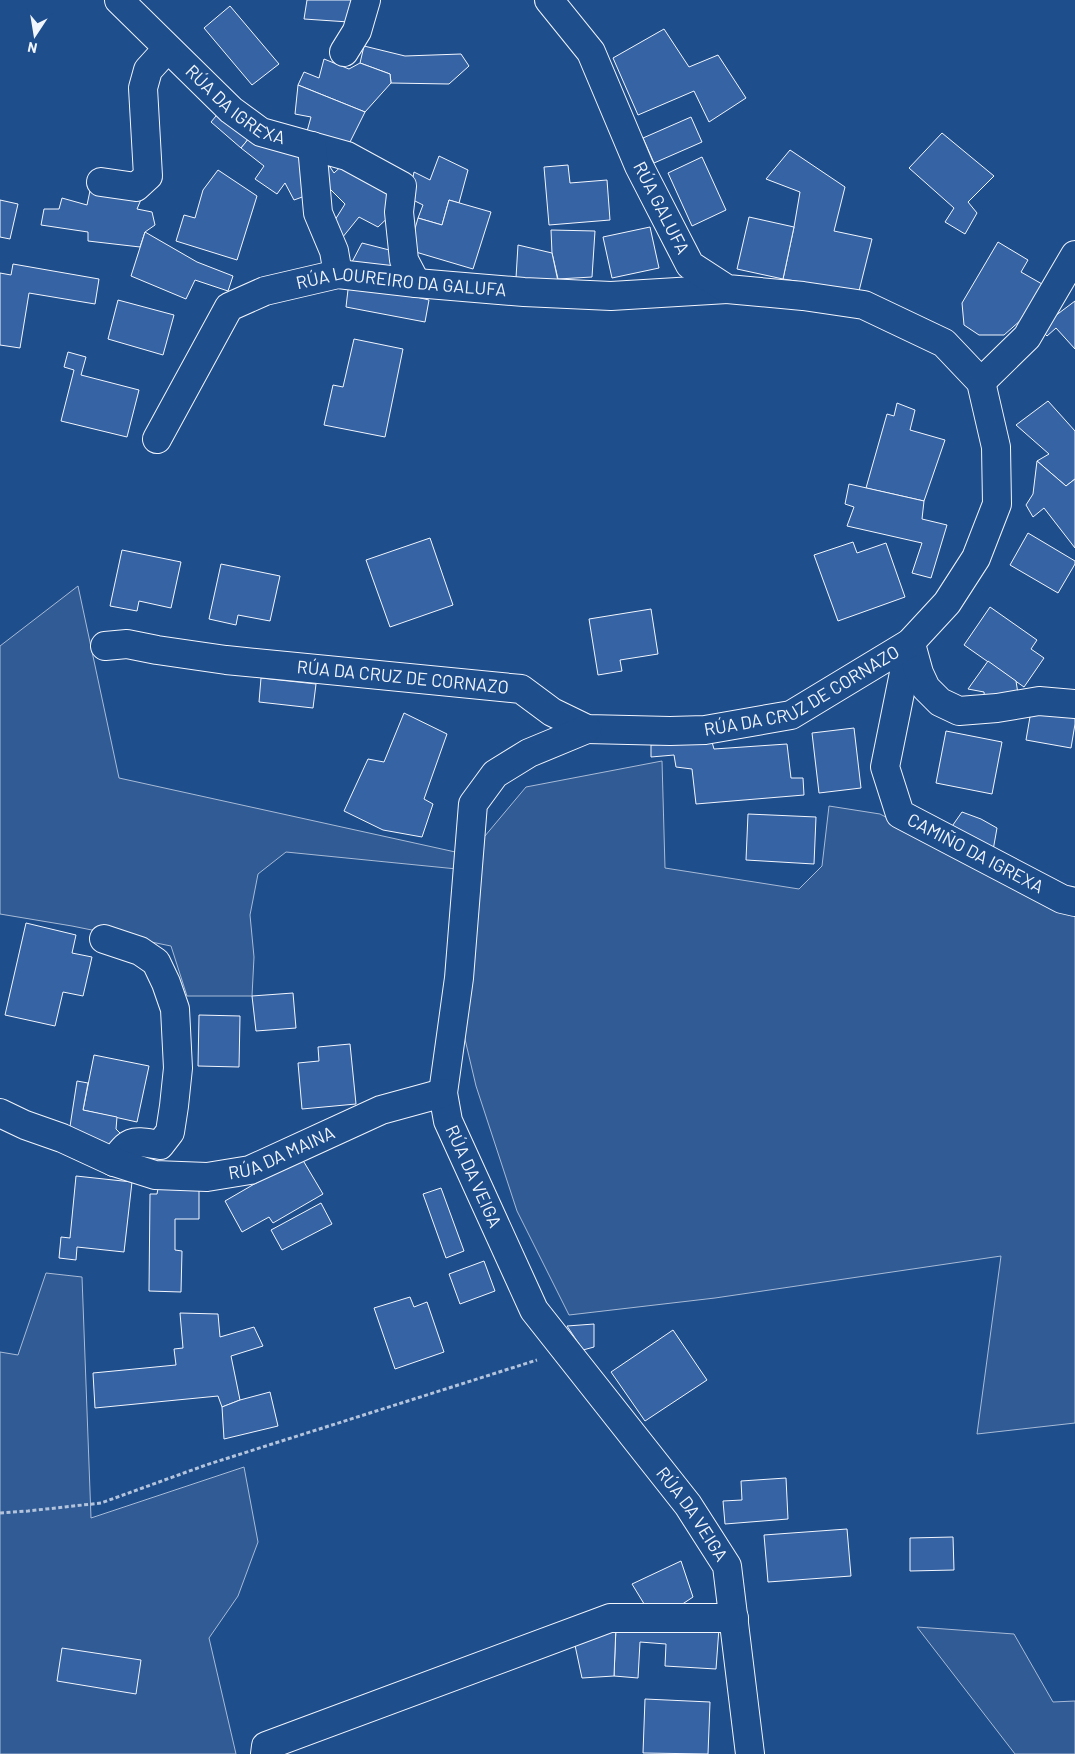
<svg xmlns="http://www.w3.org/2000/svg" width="1075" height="1754" font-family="Barlow,sans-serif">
<rect width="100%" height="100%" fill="#1f4e8c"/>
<g fill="#305b95" stroke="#a8bbd7">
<polygon points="78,586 119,778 469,855 526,787 662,761 665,868 799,889 822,866 829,806 880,814 1050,904 1075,910 1075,1423 977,1434 1001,1256 715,1298 569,1315 517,1211 476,1086 456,1001 467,870 286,852 258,874 250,915 254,957 252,996 187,996 171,946 72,926 0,914 0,646"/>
<polygon points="46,1273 82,1277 91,1518 244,1467 258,1542 238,1596 209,1638 236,1754 0,1754 0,1352 18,1355"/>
<polygon points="917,1627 1014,1634 1053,1702 1075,1701 1075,1754 1015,1754"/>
</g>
<g fill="#3563a3" stroke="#f2f6ff">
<polygon points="307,0 354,0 349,22 304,19"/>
<polygon points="230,6 279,64 252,85 204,28"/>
<polygon points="664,29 689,67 718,55 746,98 709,122 694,91 638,115 613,58"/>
<polygon points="364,46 405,56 461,54 469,66 449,84 391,83 390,74 360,63"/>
<polygon points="324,59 349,69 360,63 390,74 391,83 365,112 298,85 304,72 319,78"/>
<polygon points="298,85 365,112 347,148 306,135 311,117 295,114"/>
<polygon points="221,110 254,132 241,148 211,122"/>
<polygon points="691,117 702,142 654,163 643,138"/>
<polygon points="254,132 306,158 305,196 294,200 285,183 277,194 255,179 264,166 241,148"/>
<polygon points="942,133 994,176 968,202 977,213 965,234 945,222 954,208 909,168"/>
<polygon points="790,150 845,187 834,231 872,239 859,291 783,279 794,227 800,192 766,179"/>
<polygon points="439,156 468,170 459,203 449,200 442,225 418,218 423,205 409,198 414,172 430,180"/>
<polygon points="702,157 726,210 692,226 668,173"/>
<polygon points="347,161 395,192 395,211 378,227 359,217 342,238 330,228 345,204 330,189 324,194 319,172 328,164 334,173"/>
<polygon points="568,165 570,183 607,180 610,220 549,225 544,167"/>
<polygon points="218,170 257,196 237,260 176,241 184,215 195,218 203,190"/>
<polygon points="91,186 142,197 137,209 152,212 155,225 145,232 140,247 88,241 88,232 41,225 44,209 59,209 62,198 87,205"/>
<polygon points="0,200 18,204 10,239 0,237"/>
<polygon points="449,200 491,212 473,269 409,250 418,218 442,225"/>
<polygon points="749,217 794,227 783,279 737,269"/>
<polygon points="650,227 659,268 612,278 603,237"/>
<polygon points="551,230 595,231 592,277 558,279 552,253"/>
<polygon points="145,232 197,262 233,276 228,291 195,280 186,299 131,276"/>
<polygon points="998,242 1028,260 1021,272 1042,284 1021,320 1004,335 979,335 964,325 962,303"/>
<polygon points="362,243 397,252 398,273 352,262"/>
<polygon points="518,245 552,253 559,286 516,278"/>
<polygon points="13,264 99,279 95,304 29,293 20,348 0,345 0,273 11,275"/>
<polygon points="349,281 429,300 425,322 346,307"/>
<polygon points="118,300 174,315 163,355 108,339"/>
<polygon points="1075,301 1075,349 1056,328 1047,336 1039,328"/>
<polygon points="354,339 403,349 385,437 324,425 333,385 343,387"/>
<polygon points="68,352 86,357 81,375 139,390 127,437 61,421 74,370 64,367"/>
<polygon points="1048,401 1075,431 1075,479 1066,486 1037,461 1049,454 1016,425"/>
<polygon points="897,403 915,410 910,430 945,440 924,501 866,488 887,414 894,416"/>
<polygon points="1037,461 1066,486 1075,479 1075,548 1044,508 1033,517 1026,505 1033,494"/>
<polygon points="849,484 924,501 922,519 947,525 931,578 912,573 922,543 847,526 854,507 845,504"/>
<polygon points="1028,533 1075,561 1075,564 1058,593 1010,565"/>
<polygon points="430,538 453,605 390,627 366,560"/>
<polygon points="853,542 857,553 886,543 905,597 838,621 814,555"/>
<polygon points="122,550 181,562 171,608 139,601 137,611 110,606"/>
<polygon points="221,564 280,576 270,621 238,615 236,625 209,619"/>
<polygon points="990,607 1037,640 1031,649 1044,658 1024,687 964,645"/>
<polygon points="651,609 658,654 620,660 622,671 598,675 589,619"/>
<polygon points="988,661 1016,681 1019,700 985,702 984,692 968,689"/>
<polygon points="261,678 316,684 313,708 259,702"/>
<polygon points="1075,708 1075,724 1071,748 1026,740 1031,711"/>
<polygon points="404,713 447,734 424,799 433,804 422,837 383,830 344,811 368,759 384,762"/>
<polygon points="854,728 861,788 819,793 812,733"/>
<polygon points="946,731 1002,742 992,794 936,783"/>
<polygon points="712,742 714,749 787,744 791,778 803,778 804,795 696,804 692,769 676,767 674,755 651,757 651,745"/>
<polygon points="962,812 981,819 997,828 992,856 948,832"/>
<polygon points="748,814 816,817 814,864 746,860"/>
<polygon points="26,923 76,935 72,953 92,957 83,996 63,992 55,1026 5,1015"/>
<polygon points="293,993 296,1028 256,1031 252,996"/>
<polygon points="199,1015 240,1016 239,1067 198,1066"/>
<polygon points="350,1044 356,1104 302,1109 298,1063 319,1061 318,1047"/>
<polygon points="94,1055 149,1066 137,1122 83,1110"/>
<polygon points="77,1081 88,1083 83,1110 117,1117 116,1129 122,1135 110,1151 69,1133"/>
<polygon points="301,1157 323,1194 273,1223 269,1217 242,1232 225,1201"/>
<polygon points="76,1176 132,1182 124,1252 77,1247 76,1260 59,1258 61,1237 70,1238"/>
<polygon points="159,1183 199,1184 199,1219 175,1219 175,1250 182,1251 181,1292 149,1291 150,1194 157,1194"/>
<polygon points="441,1188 464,1251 446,1258 423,1194"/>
<polygon points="321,1203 332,1224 282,1250 271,1230"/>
<polygon points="484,1261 495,1291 460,1304 449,1274"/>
<polygon points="410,1297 414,1307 427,1302 444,1352 395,1369 374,1308"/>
<polygon points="180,1313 218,1314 220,1337 254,1327 263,1346 231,1356 240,1400 222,1407 218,1396 95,1408 93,1373 176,1365 174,1349 183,1348"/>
<polygon points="594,1324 594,1347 583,1350 567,1326"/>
<polygon points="673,1330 707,1380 645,1421 611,1372"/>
<polygon points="270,1392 278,1426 224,1439 222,1407 240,1400"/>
<polygon points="786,1478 788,1519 725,1524 723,1501 742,1500 741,1481"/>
<polygon points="847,1529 851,1576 768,1582 764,1535"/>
<polygon points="953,1537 954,1570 910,1571 910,1538"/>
<polygon points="681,1561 693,1597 672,1611 649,1612 632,1584"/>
<polygon points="616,1626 719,1628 716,1669 665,1666 666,1644 640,1642 638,1678 614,1676"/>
<polygon points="616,1626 614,1676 582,1678 573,1636"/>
<polygon points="62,1648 141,1660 136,1694 57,1681"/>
<polygon points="645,1699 710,1702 708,1754 643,1753"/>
</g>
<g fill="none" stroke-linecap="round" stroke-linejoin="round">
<g stroke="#f2f6ff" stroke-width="30">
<g id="minor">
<path id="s1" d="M119 0 231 110 261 132 347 156 402 186 399 212 404 260 416 283"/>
<polyline points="344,52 357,31 366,0"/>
<polyline points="312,146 318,213 334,251 338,274"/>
<polyline points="101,182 136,187 148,176 143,88 148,70 167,49"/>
<polyline points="981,382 1027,337 1075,255"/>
<path id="s2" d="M157 439 229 307 265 291 338 274 416 283 524 292 611 296 727 289"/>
<path id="s3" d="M910 643 885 767 900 814 1062 899 1075 902"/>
<polyline points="911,644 919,673 926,688 940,702 959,711 997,708 1039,701 1075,704"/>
<path id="s4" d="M105 646 127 644 157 650 226 660 521 689 552 712 587 729 670 731 705 730 791 715 910 643 947 603 976 558 997 504 996 447 981 382 944 343 864 305 803 296 727 289 690 265 639 166 591 52 549 0"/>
<path id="s5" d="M587 729 529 753 495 774 473 804 459 978 443 1093 448 1121 534 1310 688 1505 727 1566 750 1754"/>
<path d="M104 939 140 951 156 962 166 983 175 1009 178 1068 174 1106 170 1132 160 1145C133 1141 130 1138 114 1162"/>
<path id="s6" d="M0 1113 25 1125 62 1138 114 1162 155 1175 207 1177 250 1170 381 1110 443 1093"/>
<polyline points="265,1754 266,1746 610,1618 734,1618"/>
</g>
</g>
<polyline stroke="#b3c4dc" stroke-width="3" stroke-dasharray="4 2.5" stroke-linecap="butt" points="0,1513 28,1511 101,1503 206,1465 537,1360"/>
<use href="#minor" stroke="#1f4e8c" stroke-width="28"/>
</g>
<g text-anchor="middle" stroke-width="4" stroke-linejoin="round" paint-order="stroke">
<g font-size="18" fill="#f2f6ff" stroke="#1f4e8c">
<text dy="6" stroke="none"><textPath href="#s1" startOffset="158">RÚA DA IGREXA</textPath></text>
<text transform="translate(661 208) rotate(63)" y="6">RÚA GALUFA</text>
<text dy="6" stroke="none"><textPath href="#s2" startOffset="328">RÚA LOUREIRO DA GALUFA</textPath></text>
<text dy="6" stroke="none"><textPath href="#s4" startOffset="300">RÚA DA CRUZ DE CORNAZO</textPath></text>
<text dy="6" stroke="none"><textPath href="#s4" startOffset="720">RÚA DA CRUZ DE CORNAZO</textPath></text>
<text dy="6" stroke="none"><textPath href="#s3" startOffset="261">CAMIÑO DA IGREXA</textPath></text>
<text dy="6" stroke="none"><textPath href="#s6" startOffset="298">RÚA DA MAINA</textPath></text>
<text dy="6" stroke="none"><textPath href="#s5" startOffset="520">RÚA DA VEIGA</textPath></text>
<text dy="6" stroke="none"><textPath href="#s5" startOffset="925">RÚA DA VEIGA</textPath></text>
</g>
</g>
<g transform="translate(35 35) rotate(192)" stroke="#1f4e8c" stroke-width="4" paint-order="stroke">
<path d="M0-4L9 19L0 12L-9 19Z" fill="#f2f6ff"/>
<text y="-8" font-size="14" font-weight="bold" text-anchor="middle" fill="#f2f6ff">N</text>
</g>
</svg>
